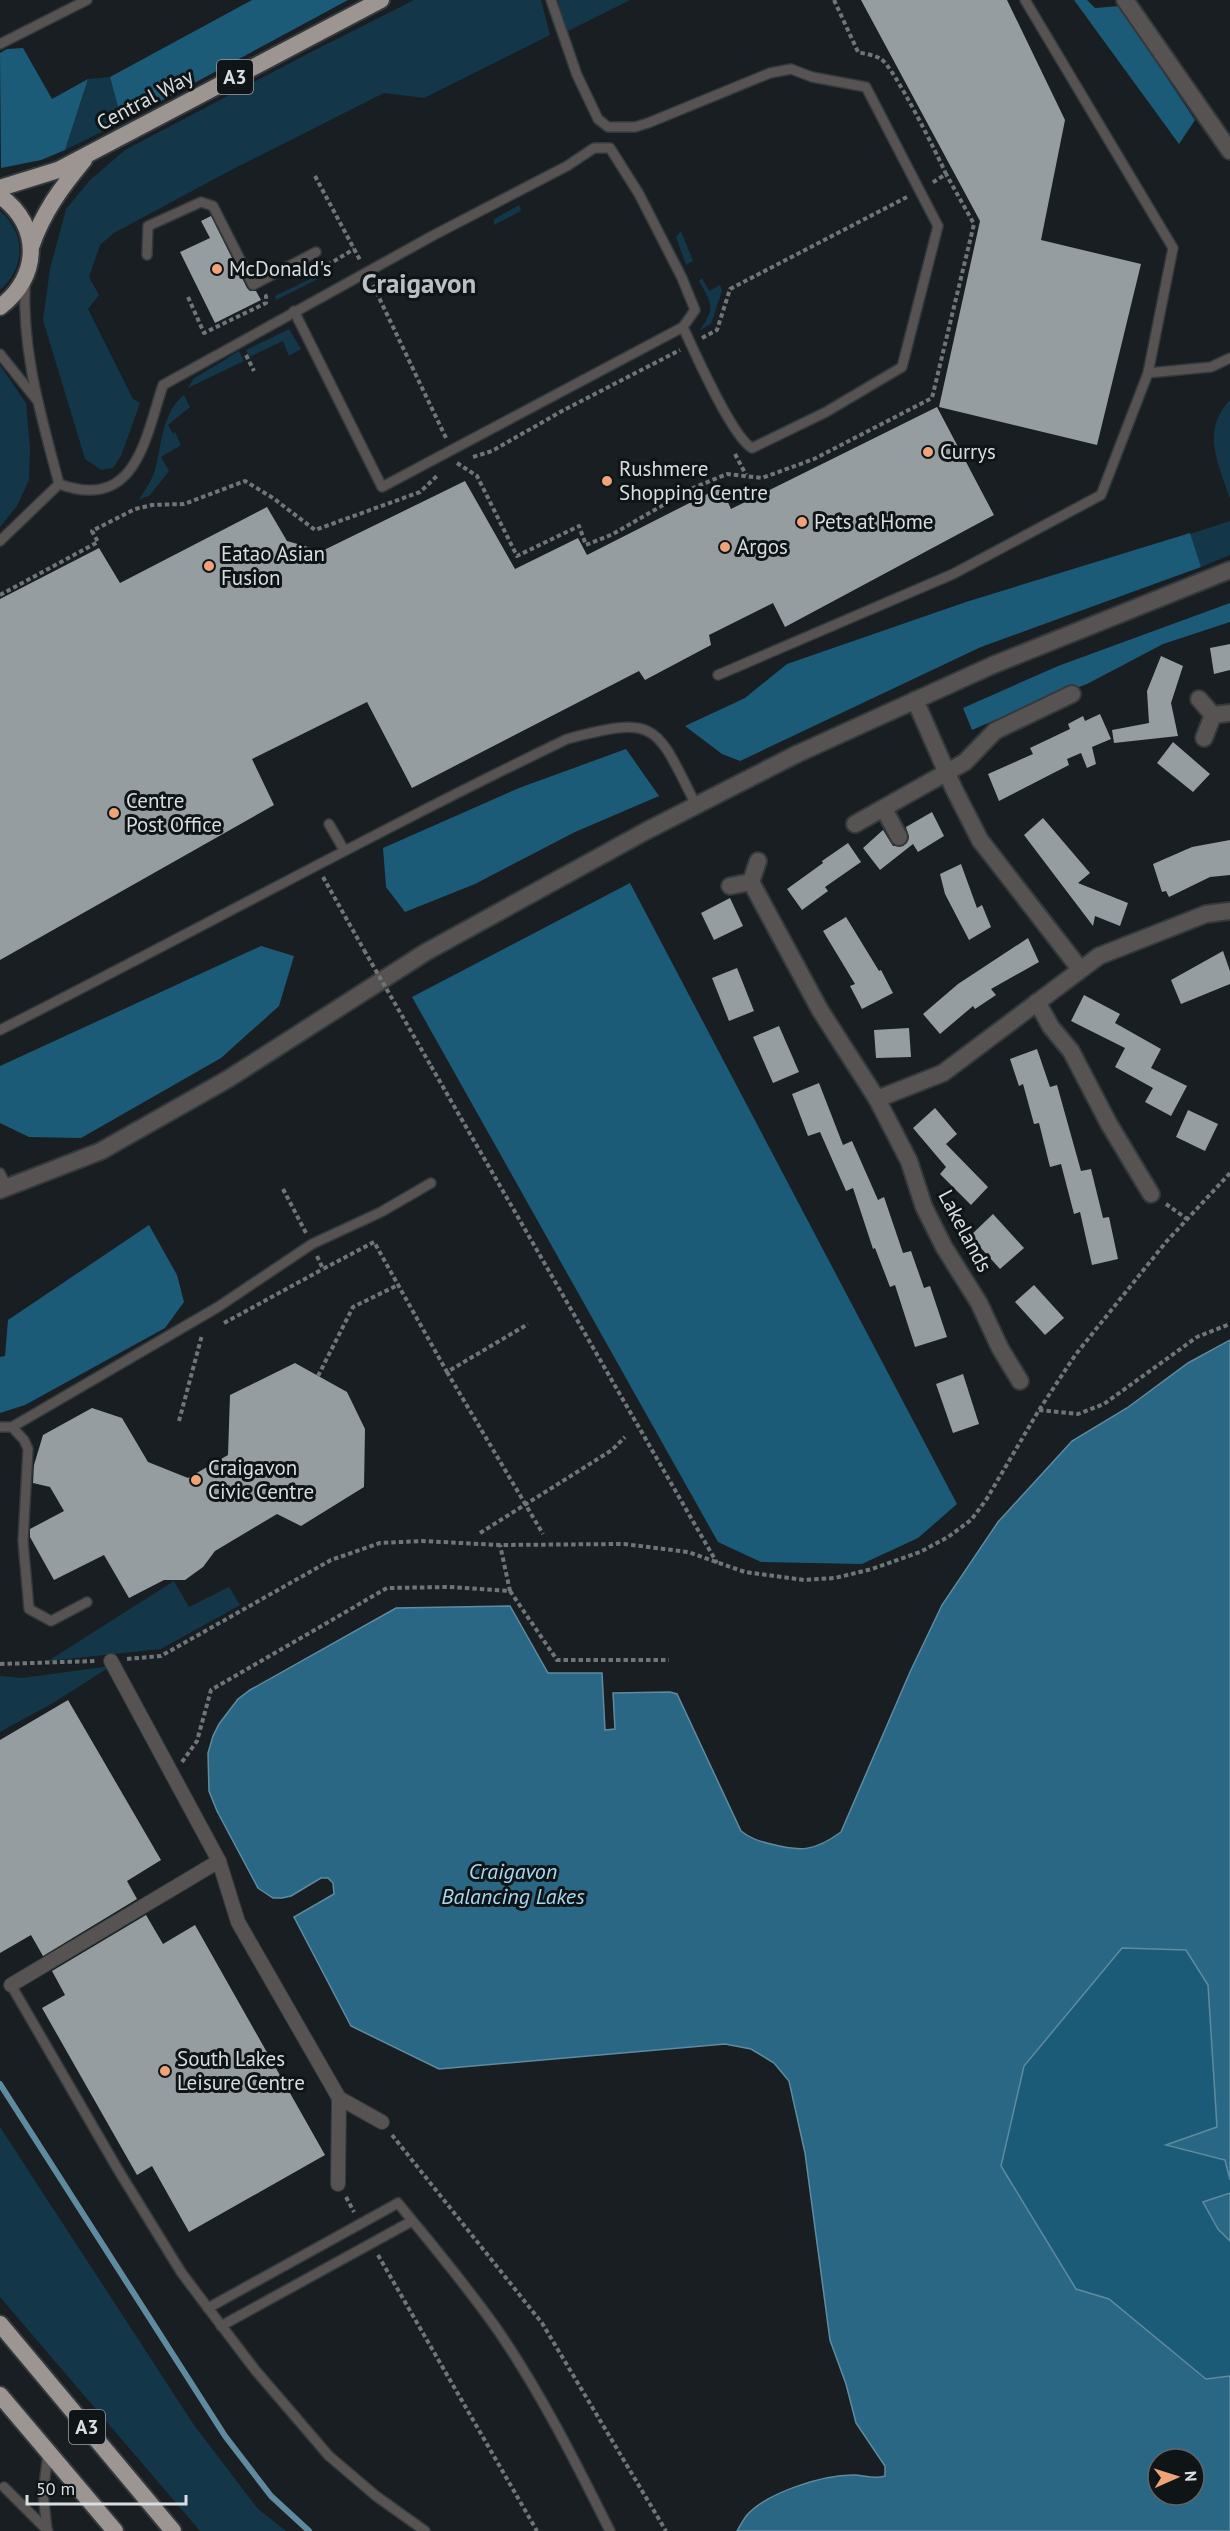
<svg xmlns="http://www.w3.org/2000/svg" width="1230" height="2531" font-family="'PT Sans',sans-serif">
<rect width="100%" height="100%" fill="#181e21"/>
<g fill="#133749">
<polygon points="414,0 541,0 550,35 424,98 384,93 233,169 114,233 100,245 89,277 99,295 88,309 133,399 140,403 121,456 113,468 101,470 85,459 43,320 50,269 66,209 90,180 125,150 315,50"/>
<polygon points="558,0 630,0 566,32"/>
<polygon points="110,77 122,122 65,150 88,79"/>
<polygon points="519,205 521,211 494,225 494,219"/>
<path d="M0 211C26 233 26 267 0 290Z"/>
<polygon points="681,231 693,261 686,265 676,237"/>
<polygon points="316,276 318,279 276,300 275,296"/>
<path d="M702 278 709 291 720 285 722 291 711 324 699 331C716 309 712 304 699 281Z"/>
<polygon points="289,329 301,349 289,356 283,341 249,357 246,350"/>
<polygon points="239,351 244,361 188,388 193,379"/>
<polygon points="0,365 26,403 30,448 29,480 17,506 0,527"/>
<path d="M184 395 190 407 168 425 173 434 175 432 181 445 161 457 169 471 150 495 139 500C144 491 152 481 155 470 162 445 162 412 184 395Z"/>
<path d="M1230 400V499C1219 464 1200 431 1230 400Z"/>
<polygon points="1230,521 1230,555 1201,567 1190,534"/>
<polygon points="174,1581 189,1607 229,1587 240,1605 161,1649 48,1661"/>
<polygon points="111,1666 53,1703 0,1732 0,1676 22,1678"/>
<polygon points="0,2127 194,2425 258,2509 286,2531 200,2531 0,2297"/>
</g>
<g fill="#1c5b78">
<polygon points="252,0 348,0 122,122 110,77"/>
<polygon points="1074,0 1087,0 1095,8 1119,6 1195,120 1179,144"/>
<polygon points="23,48 52,99 88,79 65,150 41,160 1,168 0,53 7,49"/>
<polygon points="1190,533 1201,567 981,647 740,761 722,754 685,726 745,698 787,664 966,602"/>
<polygon points="1230,603 1230,622 1163,644 1087,684 1027,706 972,730 963,708 1058,666"/>
<polygon points="626,749 659,796 575,832 475,884 405,912 386,887 383,848 519,788"/>
<polygon points="630,883 957,1504 918,1538 862,1564 761,1562 718,1542 412,997"/>
<polygon points="261,946 294,956 279,1006 221,1058 81,1138 29,1137 0,1123 0,1066"/>
<polygon points="149,1225 177,1275 184,1302 165,1328 25,1405 0,1413 0,1357 5,1356 8,1320"/>
<polygon points="1122,1948 1186,1950 1208,1985 1217,2127 1168,2145 1225,2160 1230,2180 1230,2193 1203,2202 1218,2229 1230,2241 1230,2376 1207,2379 1109,2299 1076,2289 1001,2166 1024,2066"/>
</g>
<g fill="#2a6784" stroke="#5f8ba0" stroke-width="1.5" fill-rule="evenodd">
<path d="M1230 1340V2180L1225 2160 1166 2145 1217 2127 1208 1985 1186 1950 1122 1948 1024 2066 1001 2166 1076 2289 1109 2299 1206 2379 1230 2376V2531H737C740 2526 743 2520 747 2515 768 2492 823 2475 853 2475 865 2475 873 2480 885 2476V2466L856 2423 846 2384 830 2340 805 2153 789 2081 774 2063 751 2049 725 2044 439 2069 351 2026 294 1917 334 1894 333 1883 328 1878H321L291 1896 282 1898H273L258 1888 217 1811 209 1791 208 1753 213 1736 219 1724 238 1699 250 1690 396 1608 510 1606 548 1673H602L605 1730 615 1729 613 1693 670 1692 677 1694 741 1831C751 1839 759 1841 771 1844 801 1852 815 1851 841 1832L910 1672 942 1605 998 1522 1072 1441 1127 1408 1188 1363ZM1158 2459H1194V2495H1158Z"/>
<polygon points="1230,2193 1230,2241 1218,2229 1203,2202"/>
</g>
<g fill="none" stroke-linecap="round" stroke-linejoin="round">
<polyline stroke="#5f8ba0" stroke-width="6" points="0,2084 225,2436 271,2496 309,2531"/>
</g>
<g fill="#969da1">
<polygon points="861,0 1007,0 1065,120 1041,240 1141,264 1097,445 939,407 980,221"/>
<polygon points="211,216 247,288 250,291 256,291 261,300 215,323 180,252 210,238 201,221"/>
<polygon points="937,407 994,515 785,627 773,603 709,635 711,645 645,680 639,671 412,788 367,702 252,759 274,805 0,960 0,599 99,548 120,583 267,507 287,541 322,551 465,481 515,569 578,538 587,555 721,487 731,509"/>
<polygon points="1230,644 1230,670 1214,674 1210,648"/>
<polygon points="1161,656 1183,666 1171,703 1178,736 1114,743 1112,730 1149,723 1147,691"/>
<polygon points="1100,714 1111,739 1092,747 1096,764 1087,768 1081,753 1067,759 1069,765 999,801 988,774 1033,754 1030,748 1070,729 1068,724 1083,716 1085,721"/>
<polygon points="1173,742 1210,774 1193,792 1157,763"/>
<polygon points="932,812 944,836 918,852 913,844 880,870 863,848 883,830 893,846 903,846 909,838 906,827"/>
<polygon points="1043,818 1090,873 1078,883 1128,903 1120,926 1095,916 1093,926 1024,835"/>
<polygon points="1230,840 1230,875 1210,877 1169,897 1166,891 1162,892 1153,864 1192,847"/>
<polygon points="848,843 861,862 825,887 828,891 802,910 787,889 823,863 822,861"/>
<polygon points="961,864 977,908 982,905 991,927 969,940 945,894 940,874"/>
<polygon points="730,898 743,926 714,940 701,913"/>
<polygon points="846,917 879,971 881,970 893,993 862,1009 850,986 855,984 823,931"/>
<polygon points="1028,938 1039,962 991,989 996,995 975,1009 973,1006 940,1034 923,1014 958,984"/>
<polygon points="1223,951 1230,971 1230,984 1181,1004 1171,980"/>
<polygon points="737,968 754,1011 729,1021 712,978"/>
<polygon points="1084,995 1120,1014 1115,1023 1161,1049 1151,1068 1187,1086 1171,1116 1145,1102 1153,1088 1115,1067 1125,1048 1071,1021"/>
<polygon points="779,1026 799,1072 773,1083 753,1037"/>
<polygon points="909,1028 911,1057 876,1058 874,1030"/>
<polygon points="1037,1049 1050,1087 1057,1085 1081,1171 1091,1169 1103,1218 1109,1217 1118,1259 1092,1265 1080,1212 1074,1214 1061,1164 1050,1167 1039,1123 1034,1124 1023,1084 1019,1086 1010,1059"/>
<polygon points="819,1083 843,1145 852,1141 878,1200 884,1197 903,1253 911,1251 924,1288 930,1286 947,1337 915,1347 895,1285 890,1287 875,1248 873,1249 853,1188 846,1191 820,1132 808,1136 792,1094"/>
<polygon points="935,1108 957,1134 946,1144 988,1187 971,1205 940,1174 946,1167 913,1128"/>
<polygon points="1188,1110 1218,1124 1205,1151 1176,1137"/>
<polygon points="993,1214 1024,1248 1000,1269 970,1236"/>
<polygon points="1034,1285 1064,1318 1045,1335 1015,1302"/>
<polygon points="295,1363 347,1392 365,1429 364,1487 301,1526 277,1514 215,1551 203,1567 185,1580 164,1580 129,1598 104,1555 54,1580 30,1537 30,1529 64,1511 50,1487 33,1483 34,1465 43,1435 92,1408 122,1418 148,1462 188,1478 228,1455 230,1395"/>
<polygon points="963,1374 979,1424 953,1433 936,1384"/>
<polygon points="68,1700 161,1860 127,1881 137,1899 43,1956 31,1935 0,1953 0,1740"/>
<polygon points="146,1915 163,1944 195,1925 325,2155 189,2232 152,2166 137,2175 42,2008 65,1995 52,1971"/>
</g>
<g fill="none" stroke-linecap="round" stroke-linejoin="round">
<g stroke="#33393c" stroke-width="12">
<g id="service">
<polyline points="0,44 87,0"/>
<polyline points="147,255 148,226 201,202 213,206 253,285 316,252"/>
<path d="M25 282C22 354 41 415 59 484"/>
<path d="M294 311 382 487 683 327C694 351 732 437 752 448L826 412 902 367 938 226 866 87 812 77 791 69 770 73 648 123 635 127H608L598 119 577 75 551 0"/>
<polyline points="0,354 36,399"/>
<polyline points="1148,373 1211,367 1230,358"/>
<path d="M59 484C136 512 145 439 163 385L434 235 567 166 594 148H610L639 194 682 278 695 310 683 327"/>
<polyline points="0,541 59,484"/>
<polyline points="718,675 953,574 1101,495 1148,373 1173,248 1025,0"/>
<polyline points="329,824 344,850"/>
<path d="M0 1030C190 934 376 831 567 739 659 714 656 726 696 805"/>
<polyline points="0,1173 7,1187"/>
<polyline points="0,1427 12,1427 218,1307 312,1244 381,1212 431,1183"/>
<polyline points="12,1427 24,1440 28,1449 23,1541 29,1609 51,1621 87,1602"/>
<polyline points="11,1985 117,2168 181,2272 208,2308 256,2371 329,2456 376,2496 425,2531"/>
<path d="M208 2308 398 2203C432 2245 468 2287 499 2332 542 2395 576 2463 610 2531"/>
<polyline points="221,2326 412,2221"/>
<polyline points="4,2487 48,2531"/>
<polyline points="47,2529 43,2494 48,2453"/>
</g>
</g>
<g stroke="#33393c" stroke-width="16">
<g id="pedestrian">
<polyline points="111,1661 219,1861 238,1922 339,2098 382,2122"/>
<polyline points="11,1985 219,1861"/>
<polyline points="338,2184 339,2098"/>
</g>
</g>
<g stroke="#33393c" stroke-width="20">
<g id="minor">
<polyline points="1199,699 1213,715 1204,738"/>
<polyline points="915,700 954,789 980,840 1080,969"/>
<polyline points="1213,715 1230,713"/>
<polyline points="884,809 899,837"/>
<polyline points="855,824 965,762 995,731 1072,694"/>
<polyline points="751,882 820,1010 877,1099 909,1161 924,1207 944,1247 979,1303 1000,1348 1020,1381"/>
<polyline points="730,886 751,882 758,861"/>
<polyline points="1037,1002 1051,1027 1071,1051 1109,1124 1151,1194"/>
<polyline points="877,1099 943,1073 1099,956 1206,914 1230,911"/>
</g>
</g>
<g stroke="#33393c" stroke-width="20">
<g id="tertiary">
<polyline points="1125,0 1230,151"/>
<polyline points="0,1190 101,1151 228,1079 426,952 646,831 797,754 993,665 1230,570"/>
</g>
</g>
<g stroke="#33393c" stroke-width="20">
<g id="trunk">
<polyline points="0,188 58,170 381,0"/>
<path d="M0 196C42 226 40 277 0 307"/>
<path d="M31 247C43 212 61 188 84 160"/>
<polyline points="0,2324 173,2531"/>
<polyline points="0,2395 115,2531"/>
</g>
</g>
<g stroke="#707577" stroke-width="4" stroke-dasharray="4.5 3" stroke-linecap="butt">
<path d="M834 0 858 52C865 54 875 55 881 59 894 67 938 156 946 174L932 183"/>
<polyline points="315,176 360,260"/>
<polyline points="321,269 354,249"/>
<polyline points="373,285 446,438"/>
<polyline points="188,297 204,333 266,303 266,296 268,295"/>
<polyline points="702,338 717,330 730,289 907,197"/>
<polyline points="246,355 254,371"/>
<polyline points="735,454 746,475"/>
<polyline points="473,457 492,451 562,411 680,350"/>
<polyline points="457,463 477,476 517,556 579,526 586,545 613,534 693,488 727,474 762,478 814,459 932,398 974,224 946,174"/>
<polyline points="0,595 98,542 92,531 135,509 152,505 184,504 245,481 273,498 315,530 420,492 438,475"/>
<polyline points="323,877 364,950"/>
<polyline points="431,1066 717,1563"/>
<polyline points="283,1189 306,1233"/>
<polyline points="1166,1204 1187,1219"/>
<polyline points="317,1256 323,1269 374,1242 447,1372 528,1324"/>
<polyline points="224,1323 323,1269"/>
<polyline points="447,1372 543,1534"/>
<polyline points="318,1376 353,1307 398,1285"/>
<polyline points="1039,1410 1078,1414 1104,1404 1197,1337 1230,1324"/>
<polyline points="179,1421 202,1335"/>
<polyline points="480,1533 612,1450 625,1437"/>
<polyline points="510,1591 557,1660 669,1660"/>
<polyline points="127,1659 161,1656 331,1560 380,1543 422,1541 500,1545 624,1544 688,1552 745,1572 804,1580 835,1578 872,1569 920,1552 948,1537 971,1520 986,1500 1039,1410 1076,1354 1166,1242 1230,1173"/>
<polyline points="0,1664 95,1661"/>
<polyline points="182,1762 197,1741 211,1690 387,1588 449,1587 510,1591 500,1545"/>
<polyline points="392,2135 542,2323 666,2531"/>
<polyline points="346,2197 354,2212"/>
<polyline points="378,2255 537,2531"/>
</g>
<use href="#service" stroke="#565352" stroke-width="9"/>
<use href="#pedestrian" stroke="#565352" stroke-width="14"/>
<use href="#minor" stroke="#565352" stroke-width="16"/>
<use href="#tertiary" stroke="#565352" stroke-width="16"/>
<use href="#trunk" stroke="#9c9592" stroke-width="16"/>
<polyline stroke="#707577" stroke-width="4" stroke-dasharray="4.5 3" stroke-linecap="butt" points="364,950 431,1066"/>
</g>
<g fill="#f0a278" stroke="#0f1517" stroke-width="2">
<circle cx="217" cy="269" r="6"/>
<circle cx="928" cy="452" r="6"/>
<circle cx="607" cy="481" r="6"/>
<circle cx="802" cy="522" r="6"/>
<circle cx="725" cy="547" r="6"/>
<circle cx="209" cy="566" r="6"/>
<circle cx="114" cy="813" r="6"/>
<circle cx="196" cy="1480" r="6"/>
<circle cx="165" cy="2071" r="6"/>
</g>
<g text-anchor="middle" stroke-width="6" stroke-linejoin="round" paint-order="stroke">
<g fill="#0f1517" stroke="#9da2a4" stroke-width="1.5">
<rect x="217" y="60" width="36" height="34" rx="4.5"/>
<rect x="69" y="2410" width="36" height="34" rx="4.5"/>
</g>
<g font-size="20" font-weight="bold" fill="#dadee0">
<text x="235" y="84">A3</text>
<text x="87" y="2434">A3</text>
</g>
<g font-size="21" fill="#dadee0" stroke="#0f1517">
<text transform="translate(145 100) rotate(-28)" y="7">Central Way</text>
<text transform="translate(965 1231) rotate(62)" y="7">Lakelands</text>
</g>
<g font-size="21" fill="#dadee0" stroke="#0f1517" text-anchor="start">
<text x="229" y="276">McDonald's</text>
<text x="940" y="459">Currys</text>
<text x="619" y="476">Rushmere<tspan x="619" dy="24">Shopping Centre</tspan></text>
<text x="814" y="529">Pets at Home</text>
<text x="737" y="554">Argos</text>
<text x="221" y="561">Eatao Asian<tspan x="221" dy="24">Fusion</tspan></text>
<text x="126" y="808">Centre<tspan x="126" dy="24">Post Office</tspan></text>
<text x="208" y="1475">Craigavon<tspan x="208" dy="24">Civic Centre</tspan></text>
<text x="177" y="2066">South Lakes<tspan x="177" dy="24">Leisure Centre</tspan></text>
</g>
<g font-size="22" font-style="italic" fill="#a8d9f4" stroke="#0f1517">
<text x="513" y="1879">Craigavon<tspan x="513" dy="25">Balancing Lakes</tspan></text>
</g>
<g font-size="27" font-weight="bold" fill="#b9c0c4" stroke="#0f1517">
<text x="419" y="293">Craigavon</text>
</g>
</g>
<g transform="translate(1176 2477) rotate(87)"><circle r="28" fill="#0f1517" stroke="#606567" stroke-width="1.5"/>
<path d="M0-4.5L10 22L0 15L-10 22Z" fill="#f0a278"/>
<text y="-9" font-size="16" font-weight="bold" text-anchor="middle" fill="#dadee0">N</text>
</g>
<path d="M27 2495v9h159v-9" fill="none" stroke="#dadee0" stroke-width="3"/>
<text x="36" y="2495" font-size="18" fill="#dadee0" stroke="#0f1517" stroke-width="4.5" paint-order="stroke">50 m</text>
</svg>
